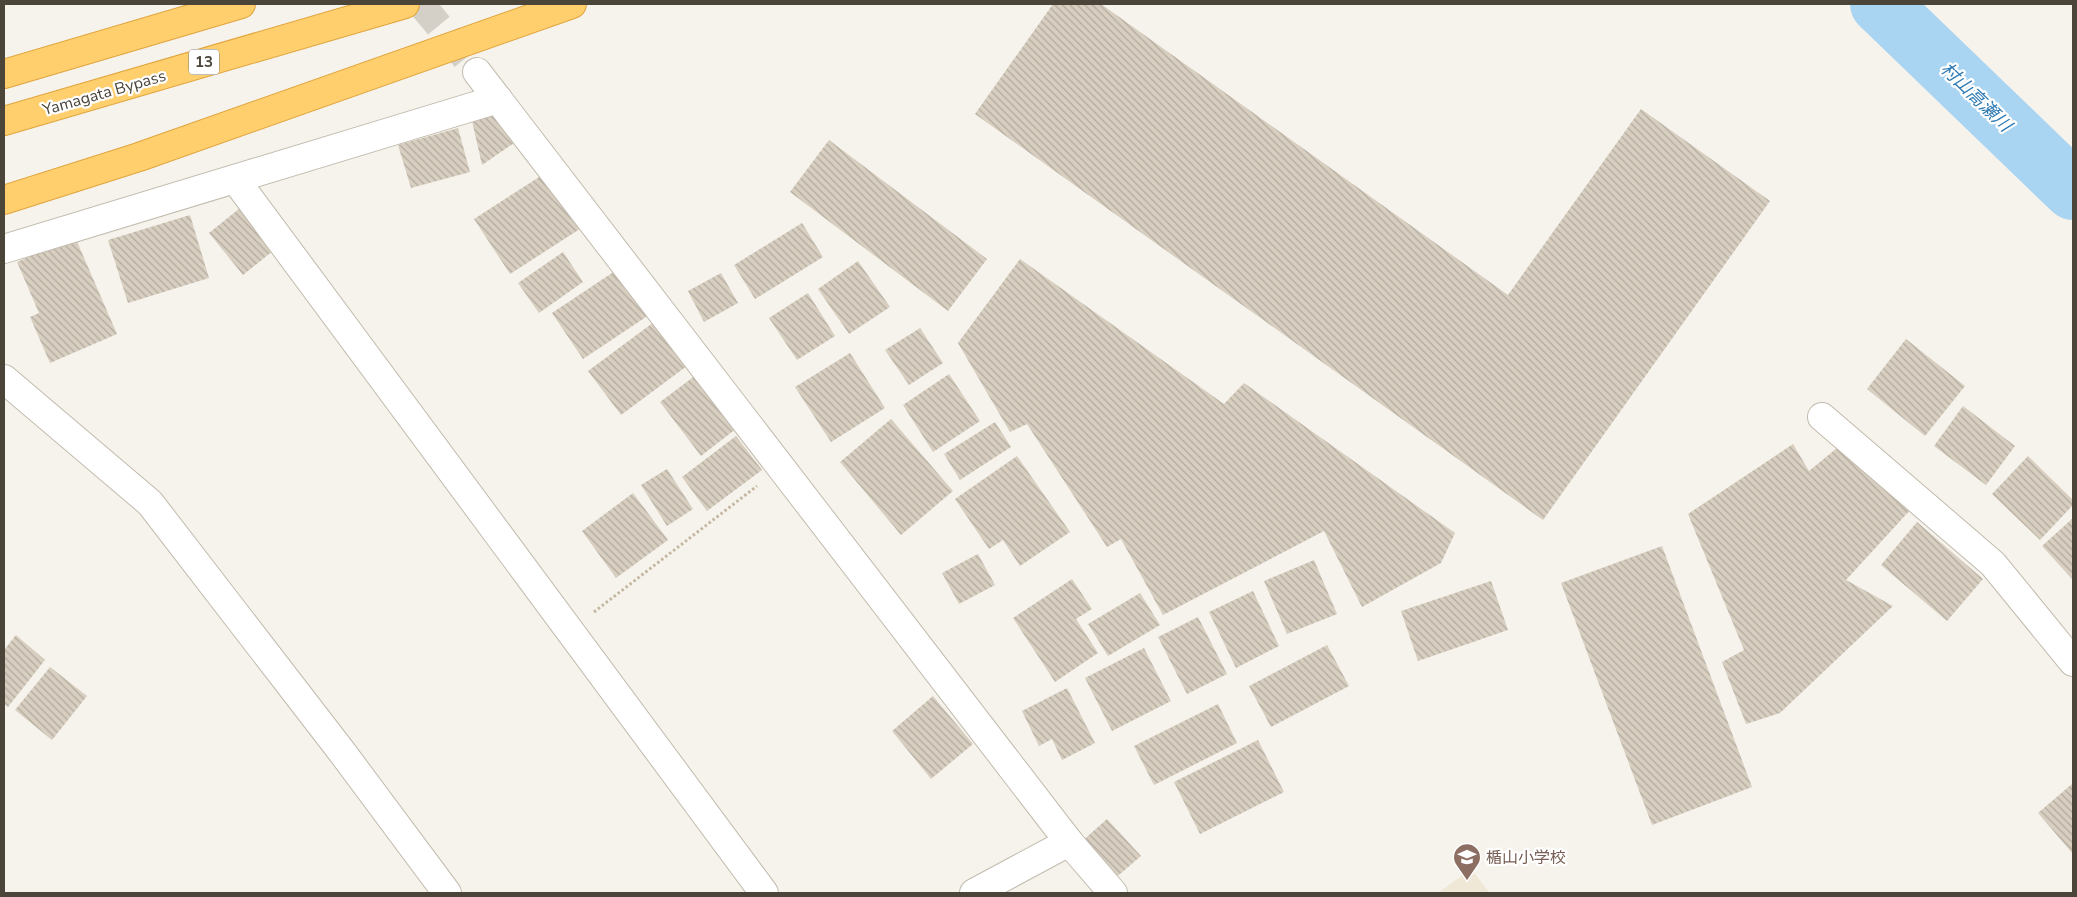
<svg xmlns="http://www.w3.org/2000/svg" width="2077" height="897" font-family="'Nunito Sans','Noto Sans JP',sans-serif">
<defs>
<pattern id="building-back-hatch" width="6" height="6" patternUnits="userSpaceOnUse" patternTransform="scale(1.25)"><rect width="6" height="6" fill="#d8cfc1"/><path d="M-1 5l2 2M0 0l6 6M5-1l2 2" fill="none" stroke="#b1aa9e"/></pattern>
</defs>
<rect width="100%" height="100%" fill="#f6f3ec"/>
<polygon fill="#efe8d6" points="1471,869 1490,893 1438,893"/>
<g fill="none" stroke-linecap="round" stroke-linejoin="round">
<polyline stroke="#a9d4f2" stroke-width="60" points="1880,4 2073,190"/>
</g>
<g fill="url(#building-back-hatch)">
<polygon points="1053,4 1101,4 1508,295 1641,109 1770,201 1543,520 975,114"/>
<polygon points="503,113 520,139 482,165 472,121"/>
<polygon points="458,128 470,172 411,188 398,145"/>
<polygon points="829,140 987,259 948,311 790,192"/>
<polygon points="547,172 583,227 510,274 474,219"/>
<polygon points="240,208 274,250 243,275 209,233"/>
<polygon points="190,215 209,278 128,303 108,240"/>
<polygon points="802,223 823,257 755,299 734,265"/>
<polygon points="75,237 117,334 50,363 30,317 39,313 17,262"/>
<polygon points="563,252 583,282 539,313 518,283"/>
<polygon points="1020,259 1224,404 1244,383 1455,533 1441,563 1362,607 1324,531 1163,615 1121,539 1107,547 1027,424 1010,432 958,343"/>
<polygon points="858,261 890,307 849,334 818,289"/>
<polygon points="618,269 649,315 583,359 552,313"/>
<polygon points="721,273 738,303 704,322 688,291"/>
<polygon points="808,293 835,336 797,360 769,318"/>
<polygon points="658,319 691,363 621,415 588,371"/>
<polygon points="920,328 943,363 909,385 885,350"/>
<polygon points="1906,339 1965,386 1925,436 1867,389"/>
<polygon points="850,353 885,408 831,442 795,387"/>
<polygon points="700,372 741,425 701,456 660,402"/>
<polygon points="949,374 980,421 933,452 903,405"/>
<polygon points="1963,406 2015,446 1986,485 1934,446"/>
<polygon points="891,419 953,491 901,535 840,462"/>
<polygon points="995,422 1011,447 960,480 944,454"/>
<polygon points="736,436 762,470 707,511 682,477"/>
<polygon points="1793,444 1809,471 1837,448 1912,508 1846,580 1893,606 1780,713 1746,724 1722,662 1744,650 1688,514"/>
<polygon points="1017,456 1070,532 1020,566 1003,540 989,549 955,499"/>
<polygon points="2028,456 2073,500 2073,505 2040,540 1992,494"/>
<polygon points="667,469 693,509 667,526 641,485"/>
<polygon points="633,493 668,540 616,578 582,531"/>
<polygon points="2073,518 2073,580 2042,546"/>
<polygon points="1917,522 1983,579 1947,621 1881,565"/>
<polygon points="1662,546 1752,787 1652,825 1561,583"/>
<polygon points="978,554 995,585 959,604 942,573"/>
<polygon points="1314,560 1337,614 1287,634 1264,581"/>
<polygon points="1072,579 1092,609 1076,619 1098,653 1055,682 1013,618"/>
<polygon points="1491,581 1508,630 1418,661 1401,611"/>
<polygon points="1253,591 1279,646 1236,668 1209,612"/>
<polygon points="1140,593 1160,625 1108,656 1088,624"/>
<polygon points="1198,617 1227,674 1187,694 1158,637"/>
<polygon points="16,635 45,660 8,707 4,704 4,650"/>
<polygon points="1327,645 1349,686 1271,727 1249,686"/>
<polygon points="1144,648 1171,701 1112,731 1085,678"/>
<polygon points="50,667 87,696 52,740 15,710"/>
<polygon points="1067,688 1095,743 1062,760 1052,739 1039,746 1022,711"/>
<polygon points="933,696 973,744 931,779 892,731"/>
<polygon points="1218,704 1237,743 1154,785 1134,746"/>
<polygon points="1258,740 1284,792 1200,834 1174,782"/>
<polygon points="2073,783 2073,854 2038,813"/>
<polygon points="1107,819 1141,856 1113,880 1080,843"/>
</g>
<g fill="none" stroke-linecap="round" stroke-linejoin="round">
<polyline stroke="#d4d0c8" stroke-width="28" stroke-dasharray="28 14" stroke-linecap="butt" points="421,4 477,72"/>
<g stroke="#c2bbae" stroke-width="30">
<g id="minor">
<polyline points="477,72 1069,842 1113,893"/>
<polyline points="235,179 764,893"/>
<polyline points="4,249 498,99"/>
<polyline points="4,379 150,503 342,752 447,893"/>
<polyline points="1822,417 1993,564 2073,662"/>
<polyline points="974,893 1069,842"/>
</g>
</g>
<g stroke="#e0a43c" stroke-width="30">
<g id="highway">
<polyline points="4,74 241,4"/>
<polyline points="4,121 405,4"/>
<polyline points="4,200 139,157 572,4"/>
</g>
</g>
<polyline stroke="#c4b79f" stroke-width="3" stroke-dasharray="2.5 2.5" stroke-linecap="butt" points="594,612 757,486"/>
<use href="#minor" stroke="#fff" stroke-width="28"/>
<use href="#highway" stroke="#ffcf6e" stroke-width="28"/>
</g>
<defs>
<g id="school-pin" transform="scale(1.4375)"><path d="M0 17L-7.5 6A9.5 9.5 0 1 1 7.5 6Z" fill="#8d6e63" stroke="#fff"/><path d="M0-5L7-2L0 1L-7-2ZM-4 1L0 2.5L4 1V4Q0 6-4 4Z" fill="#fff"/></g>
</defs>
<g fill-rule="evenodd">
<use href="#school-pin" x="1467" y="857"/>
</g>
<g text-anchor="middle" stroke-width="4.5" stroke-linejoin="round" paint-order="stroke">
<rect fill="#fff" stroke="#817c74" stroke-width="1" x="189" y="49.5" width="30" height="25" rx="4"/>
<g font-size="15" font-weight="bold" fill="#4b4439">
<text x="204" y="67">13</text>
</g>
<g font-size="16" fill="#4b4439" stroke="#fff">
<text transform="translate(104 92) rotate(-16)" y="6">Yamagata Bypass</text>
</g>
<g font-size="16" fill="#785e54" stroke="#fff" text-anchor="start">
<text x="1486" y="863">楯山小学校</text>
</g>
<g font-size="18" font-style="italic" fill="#2e7ab2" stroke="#fff">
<text transform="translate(1976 97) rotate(44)" y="6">村山高瀬川</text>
</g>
</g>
<rect width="2077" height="897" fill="none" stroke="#4b4439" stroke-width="10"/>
</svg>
